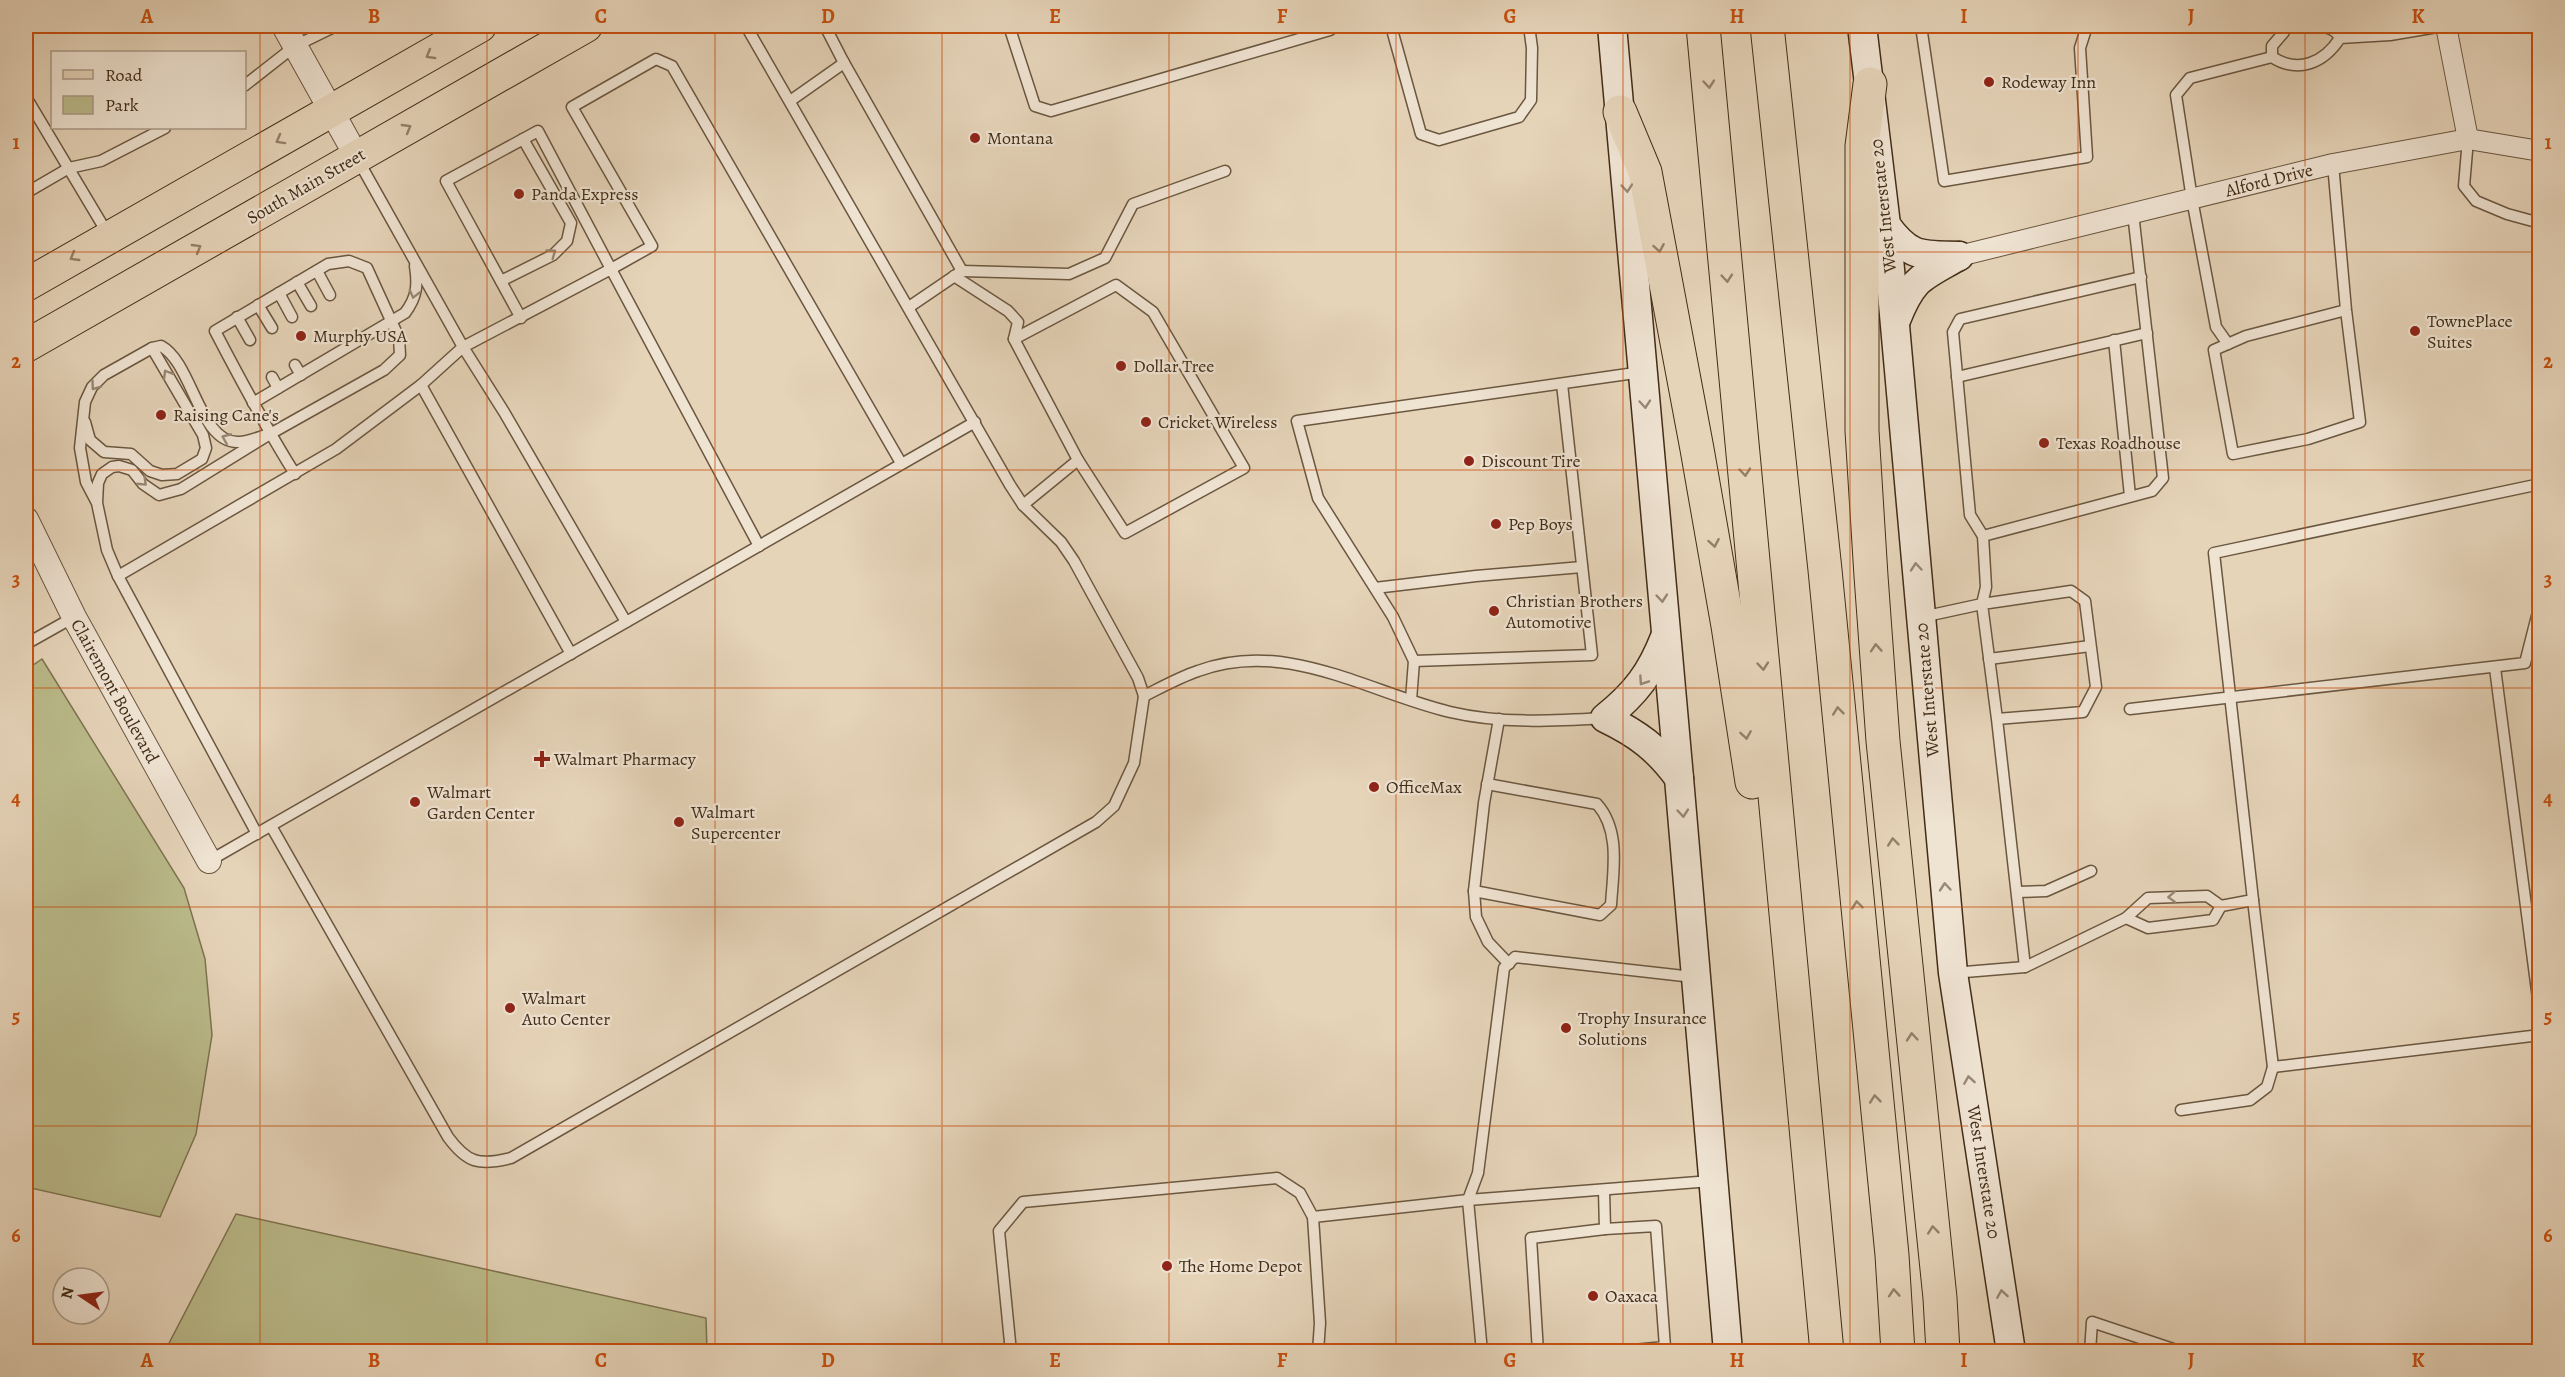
<svg xmlns="http://www.w3.org/2000/svg" width="2565" height="1377" font-family="Alegreya,serif">
<rect width="100%" height="100%" fill="#e6d4b9"/>
<filter id="stains"><feTurbulence type="fractalNoise" baseFrequency=".00333" numOctaves="4"/><feColorMatrix values="0 0 0 0 .2 0 0 0 0 .09 0 0 0 0 .02 0 0 0 .5 -.17"/></filter>
<radialGradient id="worn" r=".72"><stop offset=".6" stop-color="#630" stop-opacity="0"/><stop offset="1" stop-color="#630" stop-opacity=".3"/></radialGradient>
<g fill="#bbbb8b" stroke="#7e7451" stroke-width="1.5">
<polygon points="42,659 184,888 205,959 212,1035 196,1134 160,1217 26,1187 26,670"/>
<polygon points="236,1214 706,1318 707,1351 165,1351"/>
</g>
<g fill="none" stroke-linecap="round" stroke-linejoin="round">
<g stroke="#6b5740" stroke-width="13">
<g id="service">
<path d="M746 26 1010 485 1023 505 1061 542 1074 561 1138 678 1144 696C1162 687 1180 677 1198 671 1285 638 1367 692 1450 712 1501 724 1553 721 1605 718"/>
<polyline points="1009,26 1035,106 1051,111 1330,30 1330,26"/>
<polyline points="1391,26 1421,134 1439,140 1519,117 1531,100 1532,48 1529,26"/>
<polyline points="1921,26 1944,181 2087,157 2080,48 2087,26"/>
<path d="M2314 27C2325 27 2334 27 2340 38"/>
<polyline points="2272,57 2272,46 2284,32"/>
<polyline points="843,61 962,271 909,307"/>
<polyline points="244,86 295,46 336,26"/>
<polyline points="26,97 109,236"/>
<polyline points="790,101 844,63 825,26"/>
<polyline points="2468,139 2464,186 2476,201 2507,214 2540,223"/>
<polyline points="358,160 463,347 611,269 759,546"/>
<polyline points="2333,164 2346,310 2360,422 2308,439 2233,454 2214,350 2246,336 2346,310"/>
<polyline points="26,193 69,168 101,161 165,128"/>
<polyline points="317,271 330,295"/>
<polyline points="962,271 1069,274 1105,258 1133,204 1225,171"/>
<polyline points="954,276 1008,311 1018,322 1014,339 1078,460 1023,505"/>
<polyline points="501,281 553,255 567,241 571,223 523,139"/>
<polyline points="297,282 311,306"/>
<polyline points="279,293 292,317"/>
<polyline points="258,305 272,328"/>
<polyline points="237,317 250,340"/>
<polyline points="521,318 446,181 538,131 611,269 652,246 572,107 656,59 672,66 901,463"/>
<polyline points="1014,339 1116,285 1153,312 1244,468 1125,533 1078,460"/>
<polyline points="2114,340 2130,496"/>
<path d="M2228 344 2216 327 2192 199 2176 95 2190 78 2272 57C2298 74 2324 63 2340 38L2390 35 2443 26"/>
<polyline points="295,365 301,375"/>
<polyline points="272,377 278,388"/>
<polyline points="1957,377 2147,333"/>
<polyline points="421,385 463,347 504,412 626,622"/>
<path d="M253 403 405 313C417 297 418 285 415 266"/>
<polyline points="85,422 90,440 104,452 131,454 150,471 162,475 177,474 202,459 206,448 203,435 152,348"/>
<path d="M270 434 384 370 400 355 399 338 367 268 349 261 328 264 215 331C240 379 266 428 295 474"/>
<path d="M97 503 98 483 102 474 112 467 119 466 132 470 143 484 159 495 181 489 270 434C261 436 249 442 239 442 199 444 193 363 161 346L152 348 104 375 92 387 85 402 80 448 86 482 97 503 107 550 118 576 257 834"/>
<polyline points="1983,536 2152,491 2163,478 2133,213"/>
<polyline points="118,576 336,449 421,385 571,654"/>
<polyline points="1375,588 1476,576 1582,567"/>
<polyline points="1922,617 1982,604 1986,587 1983,536 1970,515 1953,332 1960,319 2141,277"/>
<polyline points="26,644 74,617"/>
<polyline points="1989,659 2090,646"/>
<polyline points="1414,661 1592,655 1562,384"/>
<polyline points="2495,668 2540,1014"/>
<polyline points="1411,700 1414,661 1393,617 1318,498 1297,421 1642,372"/>
<polyline points="2130,709 2525,663 2540,604"/>
<polyline points="1499,719 1484,803 1474,891 1476,917 1488,942 1509,964"/>
<polyline points="1997,719 1982,604 2071,591 2085,601 2096,687 2083,712 1997,719 2025,967"/>
<path d="M271 826 448 1137C467 1163 479 1166 511 1158L1096 822 1114 806 1134 763 1144 696"/>
<polyline points="209,861 975,422"/>
<path d="M1474 891 1600 915 1611 905C1613 871 1621 831 1597 804L1487 784"/>
<polyline points="2017,892 2046,891 2091,871"/>
<polyline points="2253,900 2273,1067 2540,1035"/>
<polyline points="2126,918 2148,928 2213,920 2221,906"/>
<polyline points="1953,973 2025,967 2126,918 2148,898 2207,896 2221,906 2253,900 2214,553 2540,484"/>
<polyline points="2181,1110 2250,1100 2267,1087 2273,1067"/>
<polyline points="1605,1229 1656,1226 1665,1347 1623,1351"/>
<polyline points="1011,1352 999,1231 1023,1202 1277,1178 1300,1193 1313,1217"/>
<polyline points="1318,1352 1320,1323 1313,1217 1468,1200 1711,1181"/>
<polyline points="1482,1352 1468,1200 1478,1173 1504,968 1515,957 1693,977"/>
<polyline points="1538,1352 1531,1238 1605,1229 1604,1190"/>
<polyline points="2090,1352 2092,1322 2182,1352"/>
</g>
</g>
<g stroke="#6b5740" stroke-width="22">
<g id="minor">
<polyline points="2446,26 2468,139"/>
<polyline points="1959,256 2333,164 2468,139 2540,151"/>
</g>
</g>
<g stroke="#6b5740" stroke-width="26">
<g id="tertiary">
<polyline points="284,26 357,157"/>
<polyline points="26,519 74,617 209,861"/>
</g>
</g>
<g stroke="#422d17" stroke-width="31">
<g id="secondary">
<polyline points="1612,26 1679,778 1728,1352"/>
<polyline points="1862,26 1886,225 1953,973 2011,1352"/>
<path d="M1886 225C1910 258 1921 255 1959 256"/>
<path d="M1896 320C1913 277 1921 278 1959 256"/>
<path d="M1665 637C1651 673 1636 693 1605 718 1638 734 1657 748 1679 778"/>
</g>
</g>
<g stroke="#422d17" stroke-width="34">
<g id="primary">
<polyline points="26,285 480,26"/>
<polyline points="26,346 586,26"/>
</g>
</g>
<g stroke="#422d17" stroke-width="35">
<g id="motorway">
<polyline points="1703,26 1827,1352"/>
<polyline points="1767,26 1825,570 1892,1255 1898,1352"/>
<polyline points="1870,84 1862,146 1862,431 1871,576 1883,741 1940,1298 1943,1352"/>
<polyline points="1620,112 1645,172 1697,449 1728,626 1752,782"/>
</g>
</g>
<use href="#service" stroke="#efe3d2" stroke-width="10"/>
<use href="#minor" stroke="#efe3d2" stroke-width="20"/>
<use href="#tertiary" stroke="#efe3d2" stroke-width="24"/>
<use href="#secondary" stroke="#efe3d2" stroke-width="28"/>
<use href="#primary" stroke="#e6d4b9" stroke-width="32"/>
<use href="#motorway" stroke="#e6d4b9" stroke-width="33"/>
</g>
<defs><path id="oneway-chevron" d="M-2-3.5L2.5 0L-2 3.5" fill="none" stroke-width="1.6" stroke-linecap="round" stroke-linejoin="round" transform="scale(1.5)"/></defs>
<g stroke="#948068">
<use href="#oneway-chevron" transform="translate(430 55) rotate(150)"/>
<use href="#oneway-chevron" transform="translate(1709 84) rotate(85)"/>
<use href="#oneway-chevron" transform="translate(407 128) rotate(-30)"/>
<use href="#oneway-chevron" transform="translate(280 140) rotate(151)"/>
<use href="#oneway-chevron" transform="translate(197 248) rotate(-30)"/>
<use href="#oneway-chevron" transform="translate(1659 248) rotate(80)"/>
<use href="#oneway-chevron" transform="translate(74 257) rotate(150)"/>
<use href="#oneway-chevron" transform="translate(1727 278) rotate(85)"/>
<use href="#oneway-chevron" transform="translate(1745 472) rotate(85)"/>
<use href="#oneway-chevron" transform="translate(1714 543) rotate(80)"/>
<use href="#oneway-chevron" transform="translate(1876 648) rotate(-94)"/>
<use href="#oneway-chevron" transform="translate(1763 666) rotate(85)"/>
<use href="#oneway-chevron" transform="translate(1838 711) rotate(-96)"/>
<use href="#oneway-chevron" transform="translate(1746 735) rotate(81)"/>
<use href="#oneway-chevron" transform="translate(1893 842) rotate(-96)"/>
<use href="#oneway-chevron" transform="translate(1857 905) rotate(-96)"/>
<use href="#oneway-chevron" transform="translate(1912 1037) rotate(-95)"/>
<use href="#oneway-chevron" transform="translate(1875 1099) rotate(-96)"/>
<use href="#oneway-chevron" transform="translate(1933 1230) rotate(-96)"/>
<use href="#oneway-chevron" transform="translate(1894 1293) rotate(-94)"/>
</g>
<g stroke="#988874">
<use href="#oneway-chevron" transform="translate(1627 188) rotate(85)"/>
<use href="#oneway-chevron" transform="translate(552 253) rotate(-36)"/>
<use href="#oneway-chevron" transform="translate(414 294) rotate(104)"/>
<use href="#oneway-chevron" transform="translate(167 374) rotate(-120)"/>
<use href="#oneway-chevron" transform="translate(95 386) rotate(126)"/>
<use href="#oneway-chevron" transform="translate(1645 404) rotate(85)"/>
<use href="#oneway-chevron" transform="translate(226 438) rotate(-157)"/>
<use href="#oneway-chevron" transform="translate(143 482) rotate(44)"/>
<use href="#oneway-chevron" transform="translate(1916 567) rotate(-95)"/>
<use href="#oneway-chevron" transform="translate(1662 598) rotate(85)"/>
<use href="#oneway-chevron" transform="translate(1643 681) rotate(124)"/>
<use href="#oneway-chevron" transform="translate(1683 813) rotate(85)"/>
<use href="#oneway-chevron" transform="translate(1945 887) rotate(-95)"/>
<use href="#oneway-chevron" transform="translate(2172 897) rotate(178)"/>
<use href="#oneway-chevron" transform="translate(1969 1080) rotate(-99)"/>
<use href="#oneway-chevron" transform="translate(2002 1294) rotate(-99)"/>
</g>
<path fill="none" stroke="#c7500e" stroke-width="1.5" stroke-opacity="0.55" d="M260 26V1352M487 26V1352M715 26V1352M942 26V1352M1169 26V1352M1396 26V1352M1623 26V1352M1850 26V1352M2078 26V1352M2305 26V1352M26 252H2540M26 470H2540M26 688H2540M26 907H2540M26 1126H2540"/>
<g fill="#8f2418" stroke="#efe3d2" stroke-width="2">
<circle cx="1989" cy="82" r="6"/>
<circle cx="975" cy="138" r="6"/>
<circle cx="519" cy="194" r="6"/>
<circle cx="2415" cy="331" r="6"/>
<circle cx="301" cy="336" r="6"/>
<circle cx="1121" cy="366" r="6"/>
<circle cx="161" cy="415" r="6"/>
<circle cx="1146" cy="422" r="6"/>
<circle cx="2044" cy="443" r="6"/>
<circle cx="1469" cy="461" r="6"/>
<circle cx="1496" cy="524" r="6"/>
<circle cx="1494" cy="611" r="6"/>
<path d="M539 750h6v6h6v6h-6v6h-6v-6h-6v-6h6z"/>
<circle cx="1374" cy="787" r="6"/>
<circle cx="415" cy="802" r="6"/>
<circle cx="679" cy="822" r="6"/>
<circle cx="510" cy="1008" r="6"/>
<circle cx="1566" cy="1028" r="6"/>
<circle cx="1167" cy="1266" r="6"/>
<circle cx="1593" cy="1296" r="6"/>
</g>
<g text-anchor="middle" stroke-width="4.5" stroke-linejoin="round" paint-order="stroke">
<g font-size="18" fill="#422d17" stroke="#efe3d2" text-anchor="start">
<text x="2001" y="88">Rodeway Inn</text>
<text x="987" y="144">Montana</text>
<text x="531" y="200">Panda Express</text>
<text x="2427" y="327">TownePlace<tspan x="2427" dy="21">Suites</tspan></text>
<text x="313" y="342">Murphy USA</text>
<text x="1133" y="372">Dollar Tree</text>
<text x="173" y="421">Raising Cane's</text>
<text x="1158" y="428">Cricket Wireless</text>
<text x="2056" y="449">Texas Roadhouse</text>
<text x="1481" y="467">Discount Tire</text>
<text x="1508" y="530">Pep Boys</text>
<text x="1506" y="607">Christian Brothers<tspan x="1506" dy="21">Automotive</tspan></text>
<text x="554" y="765">Walmart Pharmacy</text>
<text x="1386" y="793">OfficeMax</text>
<text x="427" y="798">Walmart<tspan x="427" dy="21">Garden Center</tspan></text>
<text x="691" y="818">Walmart<tspan x="691" dy="21">Supercenter</tspan></text>
<text x="522" y="1004">Walmart<tspan x="522" dy="21">Auto Center</tspan></text>
<text x="1578" y="1024">Trophy Insurance<tspan x="1578" dy="21">Solutions</tspan></text>
<text x="1179" y="1272">The Home Depot</text>
<text x="1605" y="1302">Oaxaca</text>
</g>
<g font-size="18" fill="#422d17" stroke="#efe3d2">
<text transform="translate(2269 180) rotate(-14)" y="6">Alford Drive</text>
<text transform="translate(306 186) rotate(-30)" y="6">South Main Street</text>
<text transform="translate(1883 206) rotate(-96)" y="6">West Interstate 20</text>
<text transform="translate(1927 690) rotate(-95)" y="6">West Interstate 20</text>
<text transform="translate(115 691) rotate(61)" y="6">Clairemont Boulevard</text>
<text transform="translate(1984 1172) rotate(81)" y="6">West Interstate 20</text>
</g>
</g>
<rect width="2565" height="1377" fill="none" stroke="#e6d4b9" stroke-width="66"/>
<rect x="51" y="51" width="195" height="78" fill="#efe3d2" stroke="#aa9a87" stroke-width="1.5"/>
<rect x="63" y="70" width="30" height="9" fill="#e6d4b9" stroke="#aa9a87" stroke-width="1.5"/>
<text x="105" y="81" font-size="18" fill="#422d17">Road</text>
<rect x="63" y="96" width="30" height="18" fill="#bbbb8b" stroke="#aa9a87" stroke-width="1.5"/>
<text x="105" y="111" font-size="18" fill="#422d17">Park</text>
<g transform="translate(81 1296) rotate(283)"><circle r="28" fill="#efe3d2" stroke="#aa9a87" stroke-width="1.5"/>
<path d="M0-4.5L10 22L0 15L-10 22Z" fill="#8f2418"/>
<text y="-9" font-size="16" font-weight="bold" text-anchor="middle" fill="#422d17">N</text>
</g>
<rect x="33" y="33" width="2499" height="1311" fill="none" stroke="#c7500e" stroke-width="2"/>
<g font-size="20" text-anchor="middle" font-weight="bold" fill="#c7500e">
<text x="147" y="23">A</text>
<text x="374" y="23">B</text>
<text x="601" y="23">C</text>
<text x="828" y="23">D</text>
<text x="1055" y="23">E</text>
<text x="1282" y="23">F</text>
<text x="1510" y="23">G</text>
<text x="1737" y="23">H</text>
<text x="1964" y="23">I</text>
<text x="2191" y="23">J</text>
<text x="2418" y="23">K</text>
<text x="16" y="149">1</text>
<text x="2548" y="149">1</text>
<text x="16" y="368">2</text>
<text x="2548" y="368">2</text>
<text x="16" y="586">3</text>
<text x="2548" y="586">3</text>
<text x="16" y="805">4</text>
<text x="2548" y="805">4</text>
<text x="16" y="1023">5</text>
<text x="2548" y="1023">5</text>
<text x="16" y="1242">6</text>
<text x="2548" y="1242">6</text>
<text x="147" y="1367">A</text>
<text x="374" y="1367">B</text>
<text x="601" y="1367">C</text>
<text x="828" y="1367">D</text>
<text x="1055" y="1367">E</text>
<text x="1282" y="1367">F</text>
<text x="1510" y="1367">G</text>
<text x="1737" y="1367">H</text>
<text x="1964" y="1367">I</text>
<text x="2191" y="1367">J</text>
<text x="2418" y="1367">K</text>
</g>
<rect width="100%" height="100%" filter="url(#stains)"/>
<rect width="100%" height="100%" fill="url(#worn)"/>
</svg>
